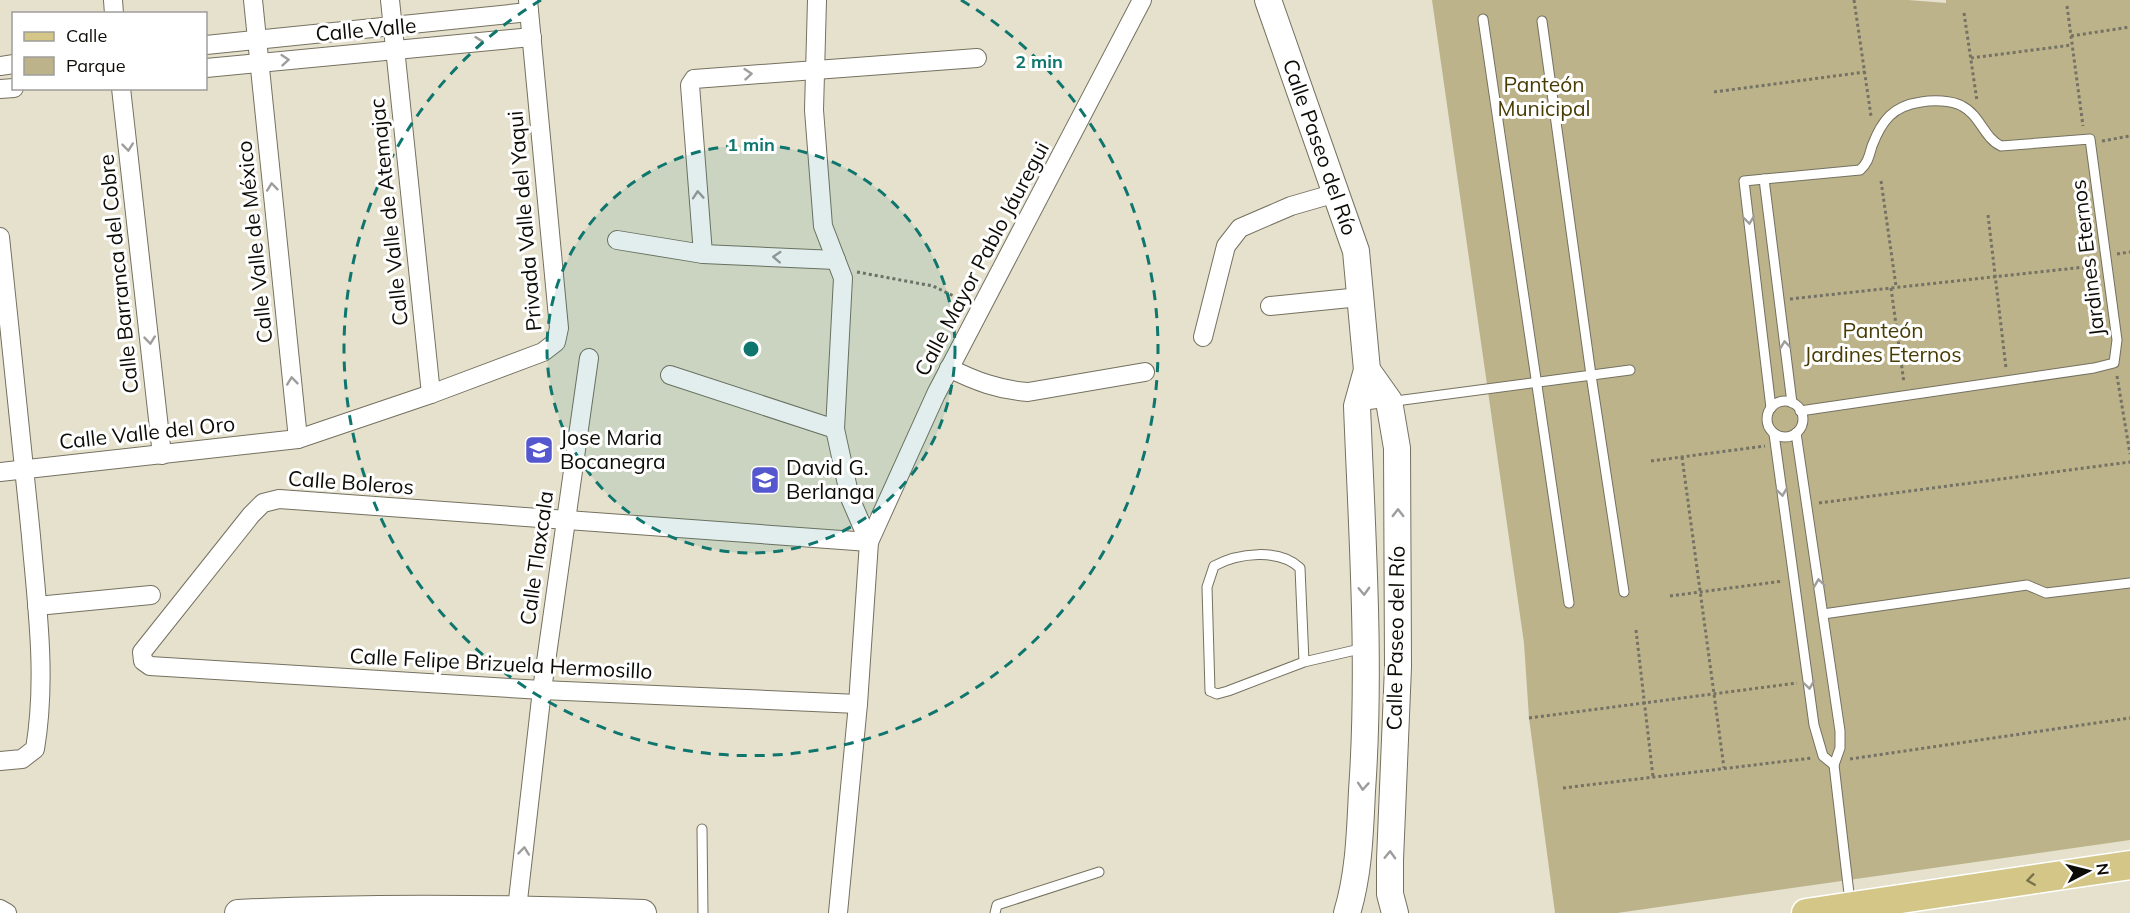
<svg xmlns="http://www.w3.org/2000/svg" width="2130" height="913" font-family="Mulish,sans-serif">
<rect width="100%" height="100%" fill="#e5e1cd"/>
<polygon fill="#bcb38a" points="1432,0 1908,0 1946,3 1946,0 2130,0 2130,840 1617,913 1555,913 1529,718 1524,643"/>
<g fill="none" stroke-linecap="round" stroke-linejoin="round">
<g stroke="#757160" stroke-width="11">
<g id="lane">
<polyline points="1483,19 1569,603"/>
<polyline points="1542,21 1591,375 1624,592"/>
<polyline points="1764,179 1792,403"/>
<circle cx="1785" cy="419" r="18"/>
<polyline points="1358,406 1630,370"/>
<path d="M1771 408 1744 181 1860 170C1868 163 1869 156 1872 146 1882 120 1893 106 1921 102 1933 100 1951 100 1962 106 1980 115 1984 138 2001 146L2090 139 2117 340 2114 363 2094 368 1800 411"/>
<polyline points="1796,433 1840,731 1840,748 1834,765 1850,902"/>
<polyline points="1774,434 1814,725 1823,756 1834,765"/>
<polyline points="1823,614 2027,585 2046,593 2130,583"/>
<path d="M1304 662 1300 568C1279 548 1238 553 1214 566L1207 587 1210 691 1217 694 1228 691 1304 662 1364 648"/>
<polyline points="702,829 703,913"/>
<polyline points="995,913 997,905 1099,872"/>
</g>
</g>
<g stroke="#757160" stroke-width="20">
<g id="street">
<polyline points="113,0 114,14"/>
<polyline points="253,0 298,439"/>
<polyline points="390,0 431,394"/>
<polyline points="817,0 814,110 823,226 843,278 835,429 850,498 869,542 858,704 838,913"/>
<polyline points="206,45 529,12"/>
<polyline points="0,66 14,64"/>
<polyline points="206,68 532,37"/>
<polyline points="121,88 162,455"/>
<polyline points="0,89 14,88"/>
<path d="M0 237C10 336 21 436 31 536 37 606 47 678 35 749L22 759 0 761"/>
<polyline points="617,240 703,254 836,260"/>
<polyline points="703,254 690,85 694,79 977,58"/>
<polyline points="1270,306 1360,297"/>
<polyline points="1203,337 1226,246 1240,228 1291,206 1336,193"/>
<path d="M949 368C975 381 999 390 1028 392L1145 372"/>
<polyline points="670,375 835,429"/>
<polyline points="0,472 298,439 431,394 543,352 556,342 559,328 528,0"/>
<polyline points="37,606 151,595"/>
<polyline points="858,704 542,690 150,666 143,661 142,652 251,515 263,503 279,499 869,542 936,394 1142,0"/>
<polyline points="0,909 7,913"/>
<polyline points="517,909 542,690 589,358"/>
</g>
</g>
<g stroke="#757160" stroke-width="28">
<g id="secondary">
<path id="s1" d="M1268 0 1356 251 1367 370 1357 406C1362 534 1371 663 1362 791 1360 832 1359 874 1347 913"/>
<polyline points="1367,370 1389,401 1397,448 1398,667 1390,860 1390,894 1395,913"/>
<path d="M238 913C373 906 508 908 643 913"/>
</g>
</g>
<g stroke="#fff" stroke-width="31">
<polyline id="primary" points="1806,913 2130,865"/>
</g>
<g stroke="#757265" stroke-width="3" stroke-dasharray="3 3" stroke-linecap="butt">
<polyline points="1854,0 1871,116"/>
<polyline points="2067,6 2083,126"/>
<polyline points="1964,13 1977,101"/>
<polyline points="2071,36 2130,27"/>
<polyline points="1971,58 2072,45"/>
<polyline points="1714,92 1865,72"/>
<polyline points="2102,141 2130,136"/>
<polyline points="1881,181 1896,286"/>
<polyline points="1988,215 2006,368"/>
<polyline points="2117,254 2130,252"/>
<polyline points="857,272 933,286 966,302"/>
<polyline points="1891,288 1904,383"/>
<polyline points="1790,299 2094,266"/>
<polyline points="2117,376 2130,454"/>
<polyline points="1682,457 1724,768"/>
<polyline points="1651,461 1765,446"/>
<polyline points="1819,503 2130,462"/>
<polyline points="1670,596 1783,581"/>
<polyline points="1636,630 1653,777"/>
<polyline points="1529,718 1797,683"/>
<polyline points="1850,759 2130,718"/>
<polyline points="1563,788 1812,758"/>
</g>
<use href="#lane" stroke="#fff" stroke-width="9"/>
<use href="#street" stroke="#fff" stroke-width="18"/>
<use href="#secondary" stroke="#fff" stroke-width="26"/>
<use href="#primary" stroke="#d3c686" stroke-width="28"/>
</g>
<defs><path id="oneway-chevron" d="M-2-3.5L2.5 0L-2 3.5" fill="none" stroke-width="1.6" stroke-linecap="round" stroke-linejoin="round" transform="scale(1.5)"/></defs>
<g stroke="#9e9d9b">
<use href="#oneway-chevron" transform="translate(479 42) rotate(-6)"/>
<use href="#oneway-chevron" transform="translate(285 60) rotate(-5)"/>
<use href="#oneway-chevron" transform="translate(748 74) rotate(-5)"/>
<use href="#oneway-chevron" transform="translate(128 147) rotate(84)"/>
<use href="#oneway-chevron" transform="translate(272 187) rotate(-96)"/>
<use href="#oneway-chevron" transform="translate(698 195) rotate(-94)"/>
<use href="#oneway-chevron" transform="translate(1749 220) rotate(83)"/>
<use href="#oneway-chevron" transform="translate(777 257) rotate(-177)"/>
<use href="#oneway-chevron" transform="translate(150 340) rotate(84)"/>
<use href="#oneway-chevron" transform="translate(1785 345) rotate(-97)"/>
<use href="#oneway-chevron" transform="translate(292 381) rotate(-96)"/>
<use href="#oneway-chevron" transform="translate(1782 492) rotate(82)"/>
<use href="#oneway-chevron" transform="translate(1398 513) rotate(-90)"/>
<use href="#oneway-chevron" transform="translate(1819 583) rotate(-98)"/>
<use href="#oneway-chevron" transform="translate(1364 591) rotate(88)"/>
<use href="#oneway-chevron" transform="translate(1809 685) rotate(82)"/>
<use href="#oneway-chevron" transform="translate(1363 786) rotate(94)"/>
<use href="#oneway-chevron" transform="translate(524 851) rotate(-84)"/>
<use href="#oneway-chevron" transform="translate(1390 855) rotate(-88)"/>
</g>
<use stroke="#7a724c" href="#oneway-chevron" transform="translate(2031 880) rotate(172)"/>
<circle cx="751" cy="349" r="204" fill="#0f766e" fill-opacity=".12"/>
<g fill="none" stroke="#0f766e" stroke-width="3" stroke-dasharray="10 8">
<circle cx="751" cy="349" r="204"/>
<path d="M961 0A407 407 0 1 1 541 0"/>
</g>
<defs>
<g id="school-square" transform="scale(1.5)"><rect x="-9" y="-9" width="18" height="18" rx="4" fill="#5457ce" stroke="#fff"/><path d="M0-5L7-2L0 1L-7-2ZM-4 1L0 2.5L4 1V4Q0 6-4 4Z" fill="#fff"/></g>
</defs>
<g fill-rule="evenodd">
<use href="#school-square" x="539" y="450"/>
<use href="#school-square" x="765" y="480"/>
</g>
<g text-anchor="middle" stroke-width="6" stroke-linejoin="round" paint-order="stroke">
<g font-size="21" fill="#0d0b05" stroke="#fff">
<text transform="translate(366 30) rotate(-5)" y="7">Calle Valle</text>
<text dy="7" stroke="none"><textPath href="#s1" startOffset="156">Calle Paseo del Río</textPath></text>
<text transform="translate(389 212) rotate(-96)" y="7">Calle Valle de Atemajac</text>
<text transform="translate(525 221) rotate(-95)" y="7">Privada Valle del Yaqui</text>
<text transform="translate(255 242) rotate(-96)" y="7">Calle Valle de México</text>
<text transform="translate(2088 258) rotate(-97)" y="7">Jardines Eternos</text>
<text transform="translate(982 259) rotate(-62)" y="7">Calle Mayor Pablo Jáuregui</text>
<text transform="translate(119 274) rotate(-96)" y="7">Calle Barranca del Cobre</text>
<text transform="translate(147 433) rotate(-6)" y="7">Calle Valle del Oro</text>
<text transform="translate(351 483) rotate(4)" y="7">Calle Boleros</text>
<text transform="translate(537 558) rotate(-82)" y="7">Calle Tlaxcala</text>
<text transform="translate(1396 638) rotate(-89)" y="7">Calle Paseo del Río</text>
<text transform="translate(501 664) rotate(3)" y="7">Calle Felipe Brizuela Hermosillo</text>
</g>
<g font-size="21" fill="#473c03" stroke="#fff">
<text x="1544" y="92">Panteón<tspan x="1544" dy="24">Municipal</tspan></text>
<text x="1883" y="338">Panteón<tspan x="1883" dy="24">Jardines Eternos</tspan></text>
</g>
<g font-size="21" fill="#0d0b05" stroke="#fff" text-anchor="start">
<text x="560" y="445">Jose Maria<tspan x="560" dy="24">Bocanegra</tspan></text>
<text x="786" y="475">David G.<tspan x="786" dy="24">Berlanga</tspan></text>
</g>
</g>
<circle cx="751" cy="349" r="9" fill="#0f766e" stroke="#fff" stroke-width="3"/>
<g font-size="18" text-anchor="middle" font-weight="bold" fill="#0f766e" stroke="#fff" stroke-width="6" stroke-linejoin="round" paint-order="stroke">
<text x="1039" y="68">2 min</text>
<text x="751" y="151">1 min</text>
</g>
<rect x="12" y="12" width="195" height="78" fill="#ffffff" stroke="#9e9d9b" stroke-width="1.5"/>
<rect x="24" y="32" width="30" height="9" fill="#d3c686" stroke="#9e9d9b" stroke-width="1.5"/>
<text x="66" y="42" font-size="18" fill="#0d0b05">Calle</text>
<rect x="24" y="57" width="30" height="18" fill="#bcb38a" stroke="#9e9d9b" stroke-width="1.5"/>
<text x="66" y="72" font-size="18" fill="#0d0b05">Parque</text>
<g transform="translate(2088 871) rotate(83)" stroke="#ffffff" stroke-width="4.5" paint-order="stroke">
<path d="M0-4.5L10 22L0 15L-10 22Z" fill="#0d0b05"/>
<text y="-9" font-size="16" font-weight="bold" text-anchor="middle" fill="#0d0b05">N</text>
</g>
</svg>
